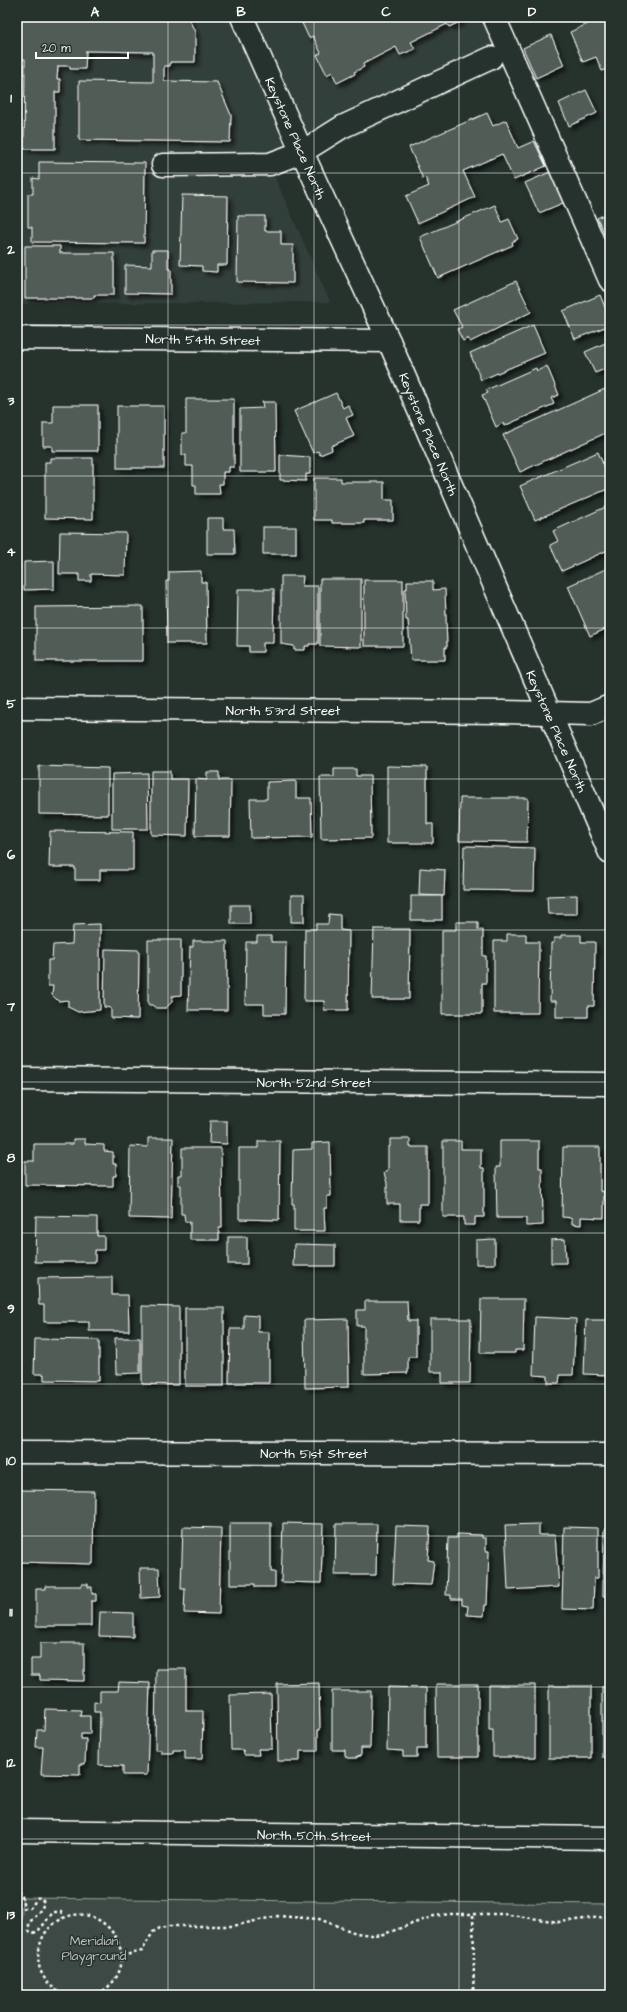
<svg xmlns="http://www.w3.org/2000/svg" width="627" height="2012" font-family="'Architects Daughter',sans-serif">
<defs>
<filter id="shadow"><feDropShadow dx="3.5" dy="3.5" stdDeviation="2" flood-color="#0009"/></filter>
</defs>
<rect width="100%" height="100%" fill="#26332d"/>
<filter id="ink" filterUnits="userSpaceOnUse"><feTurbulence type="fractalNoise" baseFrequency=".025" numOctaves="2"/><feDisplacementMap in="SourceGraphic" scale="8" xChannelSelector="R" yChannelSelector="G"/><feConvolveMatrix kernelMatrix="1 2 1 2 8 2 1 2 1" color-interpolation-filters="sRGB"/></filter>
<g filter="url(#ink)">
<polygon fill="#333f3a" points="17,17 512,17 504,67 333,147 271,169 330,302 17,304"/>
<polygon fill="#3e4944" stroke="#9ea4a2" points="22,1898 610,1904 610,1995 20,1995"/>
<g fill="#515c57" stroke="#fff" filter="url(#shadow)">
<polygon points="18,17 188,17 195,32 195,62 170,62 170,66 164,66 164,81 217,82 231,115 230,142 79,140 79,81 153,82 153,52 86,51 85,69 70,69 70,66 58,66 57,79 60,79 60,92 55,92 55,149 24,149 25,59 17,59"/>
<polygon points="306,17 460,17 462,21 449,27 447,24 411,42 415,49 400,55 396,47 363,64 364,67 354,72 355,74 337,83 332,72 327,75 317,55 321,53 313,36 309,38 302,23 308,21"/>
<polygon points="603,17 610,17 610,67 602,71 596,57 583,62 570,32"/>
<polygon points="551,35 564,65 536,78 523,48"/>
<polygon points="586,90 597,113 569,126 559,103"/>
<polygon points="487,113 493,126 506,120 518,148 534,141 546,166 514,180 502,154 463,171 475,197 418,223 406,196 429,186 425,177 423,179 409,147"/>
<polygon points="39,162 145,163 144,243 32,242 32,227 28,227 28,194 33,194 33,178 39,179"/>
<polygon points="557,169 570,200 539,213 525,183"/>
<polygon points="182,195 228,196 227,265 217,265 217,272 202,271 202,266 180,265"/>
<polygon points="495,205 502,222 509,219 518,239 512,242 513,245 438,278 420,237"/>
<polygon points="610,212 610,245 597,218"/>
<polygon points="238,216 265,216 265,231 281,231 281,245 293,245 293,283 237,282"/>
<polygon points="25,246 60,246 60,253 114,253 114,295 94,295 94,298 25,298"/>
<polygon points="152,250 168,250 168,269 171,269 171,294 125,293 125,265 152,266"/>
<polygon points="516,281 531,312 470,342 468,338 463,341 457,329 462,327 453,310"/>
<polygon points="600,295 610,319 610,325 575,339 563,311"/>
<polygon points="533,325 545,353 481,380 470,353"/>
<polygon points="610,341 610,367 595,373 585,352"/>
<polygon points="547,366 559,395 551,398 554,404 504,426 503,423 496,427 482,395 488,393 486,390 536,368 537,371"/>
<polygon points="605,389 610,400 610,431 520,472 503,435"/>
<polygon points="336,393 343,408 348,405 353,415 346,418 354,436 331,446 332,450 320,455 318,451 313,453 294,411"/>
<polygon points="186,399 234,399 234,467 229,467 229,472 223,472 223,484 219,484 220,494 196,494 196,485 193,485 193,466 186,466 186,455 182,455 182,433 186,433"/>
<polygon points="262,402 275,402 276,472 240,472 240,409 263,408"/>
<polygon points="53,405 98,405 98,451 52,451 52,446 43,446 43,423 53,423"/>
<rect x="117" y="406" width="47" height="62"/>
<polygon points="598,452 610,480 610,488 535,520 520,486"/>
<polygon points="280,455 310,457 310,474 306,474 306,481 280,480"/>
<polygon points="50,458 93,458 93,519 45,518 45,462 50,462"/>
<polygon points="314,478 341,478 341,482 384,482 384,500 393,500 393,520 364,520 364,523 332,523 332,520 314,520"/>
<polygon points="610,505 610,549 562,571 550,545 558,541 553,531"/>
<polygon points="207,518 223,518 223,529 234,529 235,554 207,554"/>
<rect x="263" y="527" width="33" height="27"/>
<polygon points="60,532 126,533 125,575 91,574 91,581 79,581 79,574 59,574"/>
<polygon points="54,561 54,589 24,590 24,562"/>
<polygon points="610,567 610,627 590,636 568,586"/>
<polygon points="201,571 201,582 206,582 207,643 167,643 166,581 169,581 169,572"/>
<polygon points="281,576 303,576 302,586 318,586 318,644 309,644 309,646 305,646 305,650 294,650 294,646 281,644"/>
<polygon points="320,579 361,579 361,647 320,646"/>
<rect x="364" y="580" width="39" height="66"/>
<polygon points="407,581 433,581 433,590 445,589 447,647 445,647 445,660 411,660 408,620 406,620 405,589 407,589"/>
<polygon points="238,589 274,589 273,643 263,643 263,652 249,652 249,646 237,646"/>
<polygon points="143,606 143,661 36,661 36,607"/>
<polygon points="39,766 108,768 108,815 39,814"/>
<polygon points="387,766 427,767 427,824 433,824 433,843 387,843"/>
<polygon points="334,769 356,769 356,776 370,776 371,838 321,839 320,777 334,777"/>
<polygon points="151,771 170,771 170,779 188,779 187,836 151,835"/>
<polygon points="207,772 219,772 219,780 231,780 230,836 195,836 196,779 207,780"/>
<polygon points="147,773 148,829 112,829 112,774"/>
<polygon points="296,781 296,798 311,798 312,837 251,838 250,799 267,799 267,782"/>
<polygon points="460,798 528,798 527,842 459,841"/>
<polygon points="50,831 133,832 133,870 100,870 100,880 75,880 75,867 49,867"/>
<polygon points="464,846 535,848 534,891 463,890"/>
<polygon points="420,868 445,870 444,896 419,895"/>
<rect x="291" y="895" width="13" height="27"/>
<polygon points="577,895 577,914 548,914 547,896"/>
<rect x="411" y="896" width="31" height="24"/>
<rect x="231" y="905" width="19" height="19"/>
<polygon points="329,914 340,915 340,930 349,931 348,1010 324,1010 325,1001 304,1001 305,929 316,929 316,924 328,924"/>
<polygon points="456,922 478,922 478,930 483,930 483,956 486,956 486,983 482,983 482,1014 442,1014 442,930 456,930"/>
<polygon points="100,924 100,1010 78,1012 68,1007 68,1000 58,1001 52,995 53,986 48,986 48,960 52,960 53,945 72,944 73,925"/>
<polygon points="374,929 410,929 409,999 372,999"/>
<polygon points="507,934 526,934 526,942 539,942 538,1013 494,1013 494,941 507,941"/>
<polygon points="561,935 581,935 581,942 595,942 594,1006 588,1006 588,1017 556,1017 556,1001 550,1001 551,943 554,943 554,938 561,938"/>
<polygon points="257,936 271,936 271,942 286,942 285,1014 264,1014 264,1004 245,1004 246,942 257,942"/>
<polygon points="148,940 181,940 181,995 172,996 172,1002 166,1008 156,1008 152,1005 148,1005"/>
<polygon points="193,941 227,941 227,1010 188,1010 190,947 193,947"/>
<polygon points="105,949 139,950 138,1019 111,1018 111,1008 104,1007"/>
<polygon points="210,1121 227,1121 227,1144 209,1143"/>
<polygon points="148,1138 173,1138 171,1219 129,1218 130,1146 148,1147"/>
<polygon points="73,1139 85,1139 85,1144 104,1145 104,1151 113,1152 113,1164 116,1164 116,1176 113,1176 113,1186 25,1185 25,1161 34,1161 34,1144 73,1144"/>
<polygon points="390,1139 410,1139 410,1147 428,1147 428,1204 419,1204 419,1220 400,1220 400,1204 387,1204 387,1183 384,1173 388,1170 388,1147 390,1147"/>
<polygon points="258,1141 280,1141 279,1220 239,1219 239,1148 258,1148"/>
<polygon points="443,1141 461,1141 461,1149 481,1149 481,1168 484,1168 484,1217 475,1217 475,1225 464,1225 464,1217 443,1217"/>
<polygon points="500,1141 539,1141 539,1168 542,1168 543,1225 526,1226 526,1218 497,1218 496,1167 500,1167"/>
<polygon points="330,1142 331,1196 327,1196 327,1208 324,1208 325,1231 294,1231 294,1204 292,1204 293,1150 312,1149 312,1143"/>
<rect x="607" y="1144" width="3" height="40"/>
<polygon points="563,1147 600,1147 600,1191 604,1192 604,1218 581,1217 581,1225 572,1224 572,1218 562,1217"/>
<polygon points="182,1148 221,1148 222,1228 219,1228 219,1240 190,1240 190,1222 185,1222 184,1214 181,1214 181,1185 178,1185 178,1175 182,1175"/>
<polygon points="36,1216 97,1217 97,1236 104,1236 104,1250 95,1250 95,1262 35,1262"/>
<rect x="228" y="1237" width="19" height="27"/>
<polygon points="495,1239 495,1264 476,1264 476,1240"/>
<polygon points="565,1239 566,1263 551,1263 551,1240"/>
<polygon points="294,1244 335,1245 335,1266 293,1266"/>
<polygon points="112,1277 112,1295 128,1295 129,1331 89,1331 89,1322 44,1322 44,1305 39,1305 38,1278"/>
<polygon points="481,1299 524,1299 523,1350 515,1350 515,1353 480,1353"/>
<polygon points="365,1301 407,1301 408,1321 416,1321 416,1357 408,1357 408,1373 364,1374 364,1326 357,1326 357,1310 365,1310"/>
<polygon points="142,1306 179,1307 179,1385 142,1384"/>
<rect x="185" y="1308" width="39" height="78"/>
<polygon points="244,1315 258,1316 258,1332 269,1332 269,1383 229,1383 230,1329 244,1329"/>
<polygon points="535,1317 576,1319 573,1375 560,1375 559,1383 548,1383 548,1376 533,1375"/>
<polygon points="348,1319 349,1387 305,1388 304,1320"/>
<polygon points="430,1319 471,1319 470,1383 442,1383 442,1372 430,1372"/>
<polygon points="586,1320 610,1320 610,1385 608,1385 609,1375 584,1374"/>
<polygon points="115,1338 140,1338 140,1373 116,1374"/>
<polygon points="35,1339 99,1340 99,1381 44,1380 44,1374 34,1374"/>
<polygon points="17,1490 94,1491 93,1564 17,1562"/>
<polygon points="230,1523 271,1523 271,1572 275,1572 275,1587 255,1587 255,1584 230,1584"/>
<polygon points="283,1523 323,1524 321,1583 281,1582"/>
<polygon points="336,1524 377,1524 376,1575 335,1575"/>
<polygon points="539,1524 539,1535 555,1535 559,1587 508,1590 505,1525"/>
<polygon points="396,1526 430,1527 428,1560 434,1561 431,1585 393,1584"/>
<polygon points="183,1527 221,1528 219,1614 184,1613 185,1589 181,1589"/>
<polygon points="564,1527 598,1528 598,1578 594,1578 593,1610 562,1609"/>
<polygon points="604,1529 610,1529 610,1596 603,1596"/>
<polygon points="457,1534 482,1535 482,1538 486,1538 486,1551 489,1551 487,1605 485,1605 484,1616 467,1615 468,1606 462,1605 462,1599 451,1599 451,1595 446,1595 448,1538 457,1538"/>
<polygon points="140,1568 159,1568 160,1597 141,1598"/>
<polygon points="81,1584 88,1584 88,1587 92,1587 92,1594 96,1594 96,1601 91,1601 91,1626 36,1626 36,1589 45,1589 45,1586 81,1586"/>
<polygon points="100,1612 133,1613 133,1637 99,1636"/>
<polygon points="40,1643 84,1643 84,1681 40,1680 40,1675 31,1675 31,1659 40,1659"/>
<polygon points="156,1669 186,1669 186,1711 203,1711 202,1759 185,1759 185,1750 173,1750 173,1753 161,1753 161,1750 155,1750"/>
<polygon points="119,1682 150,1683 147,1775 123,1775 123,1766 99,1765 100,1712 94,1712 94,1701 100,1702 100,1691 118,1691"/>
<polygon points="319,1683 320,1730 318,1730 318,1751 300,1751 300,1761 278,1761 277,1684"/>
<polygon points="436,1684 478,1684 478,1757 437,1757"/>
<polygon points="489,1685 535,1685 535,1757 493,1757 493,1730 489,1730"/>
<rect x="549" y="1686" width="42" height="72"/>
<polygon points="388,1687 426,1688 426,1749 417,1749 417,1757 403,1757 403,1751 387,1750"/>
<rect x="602" y="1687" width="8" height="70"/>
<polygon points="332,1691 371,1691 370,1748 361,1748 361,1755 356,1758 347,1758 345,1755 345,1750 332,1750"/>
<polygon points="271,1694 272,1749 258,1749 259,1755 244,1755 243,1750 231,1750 230,1695"/>
<polygon points="45,1709 81,1710 80,1716 90,1716 90,1734 81,1734 81,1739 86,1739 85,1764 80,1764 80,1775 41,1774 43,1747 36,1747 37,1730 44,1730"/>
</g>
<g fill="none" stroke-linecap="round" stroke-linejoin="round">
<g stroke="#fff" stroke-width="25">
<g id="minor">
<polyline points="242,17 302,152 389,341 610,853"/>
<polyline points="494,17 610,280"/>
<polyline points="163,165 270,164 302,152 342,127 491,58"/>
<polyline points="17,338 389,341"/>
<polyline points="17,708 504,712 591,714 610,706"/>
<polyline points="17,1079 610,1084"/>
<polyline points="17,1452 610,1454"/>
</g>
</g>
<g stroke="#fff" stroke-width="25">
<polyline id="major" points="17,1831 610,1838"/>
</g>
<g stroke="#fff" stroke-width="2.5" stroke-dasharray="3 3" stroke-linecap="butt">
<path d="M17 1891 22 1898 24 1908H30L37 1899 40 1898 44 1902 42 1908 29 1923V1931L32 1933C41 1933 47 1917 54 1912H61L63 1918"/>
<polyline points="473,1915 474,1962 473,1995"/>
<polyline points="122,1956 142,1951 153,1932 160,1928 171,1926 233,1926 277,1916 319,1919 356,1933 371,1935 384,1934 434,1916 450,1914 503,1914 559,1922 610,1916"/>
<path d="M63 1995C47 1985 35 1971 39 1950 41 1937 47 1928 58 1921 99 1895 144 1954 109 1986 105 1990 100 1992 96 1995"/>
</g>
<use href="#minor" stroke="#26332d" stroke-width="22"/>
<use href="#major" stroke="#26332d" stroke-width="22"/>
</g>
</g>
<path fill="none" stroke="#fff" stroke-width="1" stroke-opacity="0.55" d="M168 17V1995M314 17V1995M459 17V1995M17 173H610M17 325H610M17 476H610M17 628H610M17 779H610M17 930H610M17 1082H610M17 1233H610M17 1384H610M17 1536H610M17 1687H610M17 1839H610"/>
<g text-anchor="middle" stroke-width="3" stroke-linejoin="round" paint-order="stroke">
<g font-size="13" fill="#fff" stroke="#26332d">
<text transform="translate(296 138) rotate(66)" y="5">Keystone Place North</text>
<text transform="translate(203 339) rotate(1)" y="5">North 54th Street</text>
<text transform="translate(429 434) rotate(67)" y="5">Keystone Place North</text>
<text x="283" y="715">North 53rd Street</text>
<text transform="translate(557 731) rotate(66)" y="5">Keystone Place North</text>
<text x="314" y="1087">North 52nd Street</text>
<text x="314" y="1458">North 51st Street</text>
<text transform="translate(314 1835) rotate(1)" y="5">North 50th Street</text>
</g>
<g font-size="13" fill="#bbbfbe" stroke="#26332d">
<text x="94" y="1945">Meridian<tspan x="94" dy="15">Playground</tspan></text>
</g>
</g>
<rect width="627" height="2012" fill="none" stroke="#26332d" stroke-width="44"/>
<path d="M36 52v6h92v-6" fill="none" stroke="#ffffff" stroke-width="2"/>
<text x="42" y="52" font-size="12" fill="#ffffff" stroke="#26332d" stroke-width="3" paint-order="stroke">20 m</text>
<rect x="22" y="22" width="583" height="1968" fill="none" stroke="#fff" stroke-width="1.5"/>
<g font-size="13" text-anchor="middle" font-weight="bold" fill="#fff">
<text x="95" y="16">A</text>
<text x="241" y="16">B</text>
<text x="386" y="16">C</text>
<text x="532" y="16">D</text>
<text x="11" y="102">1</text>
<text x="11" y="254">2</text>
<text x="11" y="405">3</text>
<text x="11" y="556">4</text>
<text x="11" y="708">5</text>
<text x="11" y="859">6</text>
<text x="11" y="1011">7</text>
<text x="11" y="1162">8</text>
<text x="11" y="1313">9</text>
<text x="11" y="1465">10</text>
<text x="11" y="1616">11</text>
<text x="11" y="1767">12</text>
<text x="11" y="1919">13</text>
</g>
</svg>
